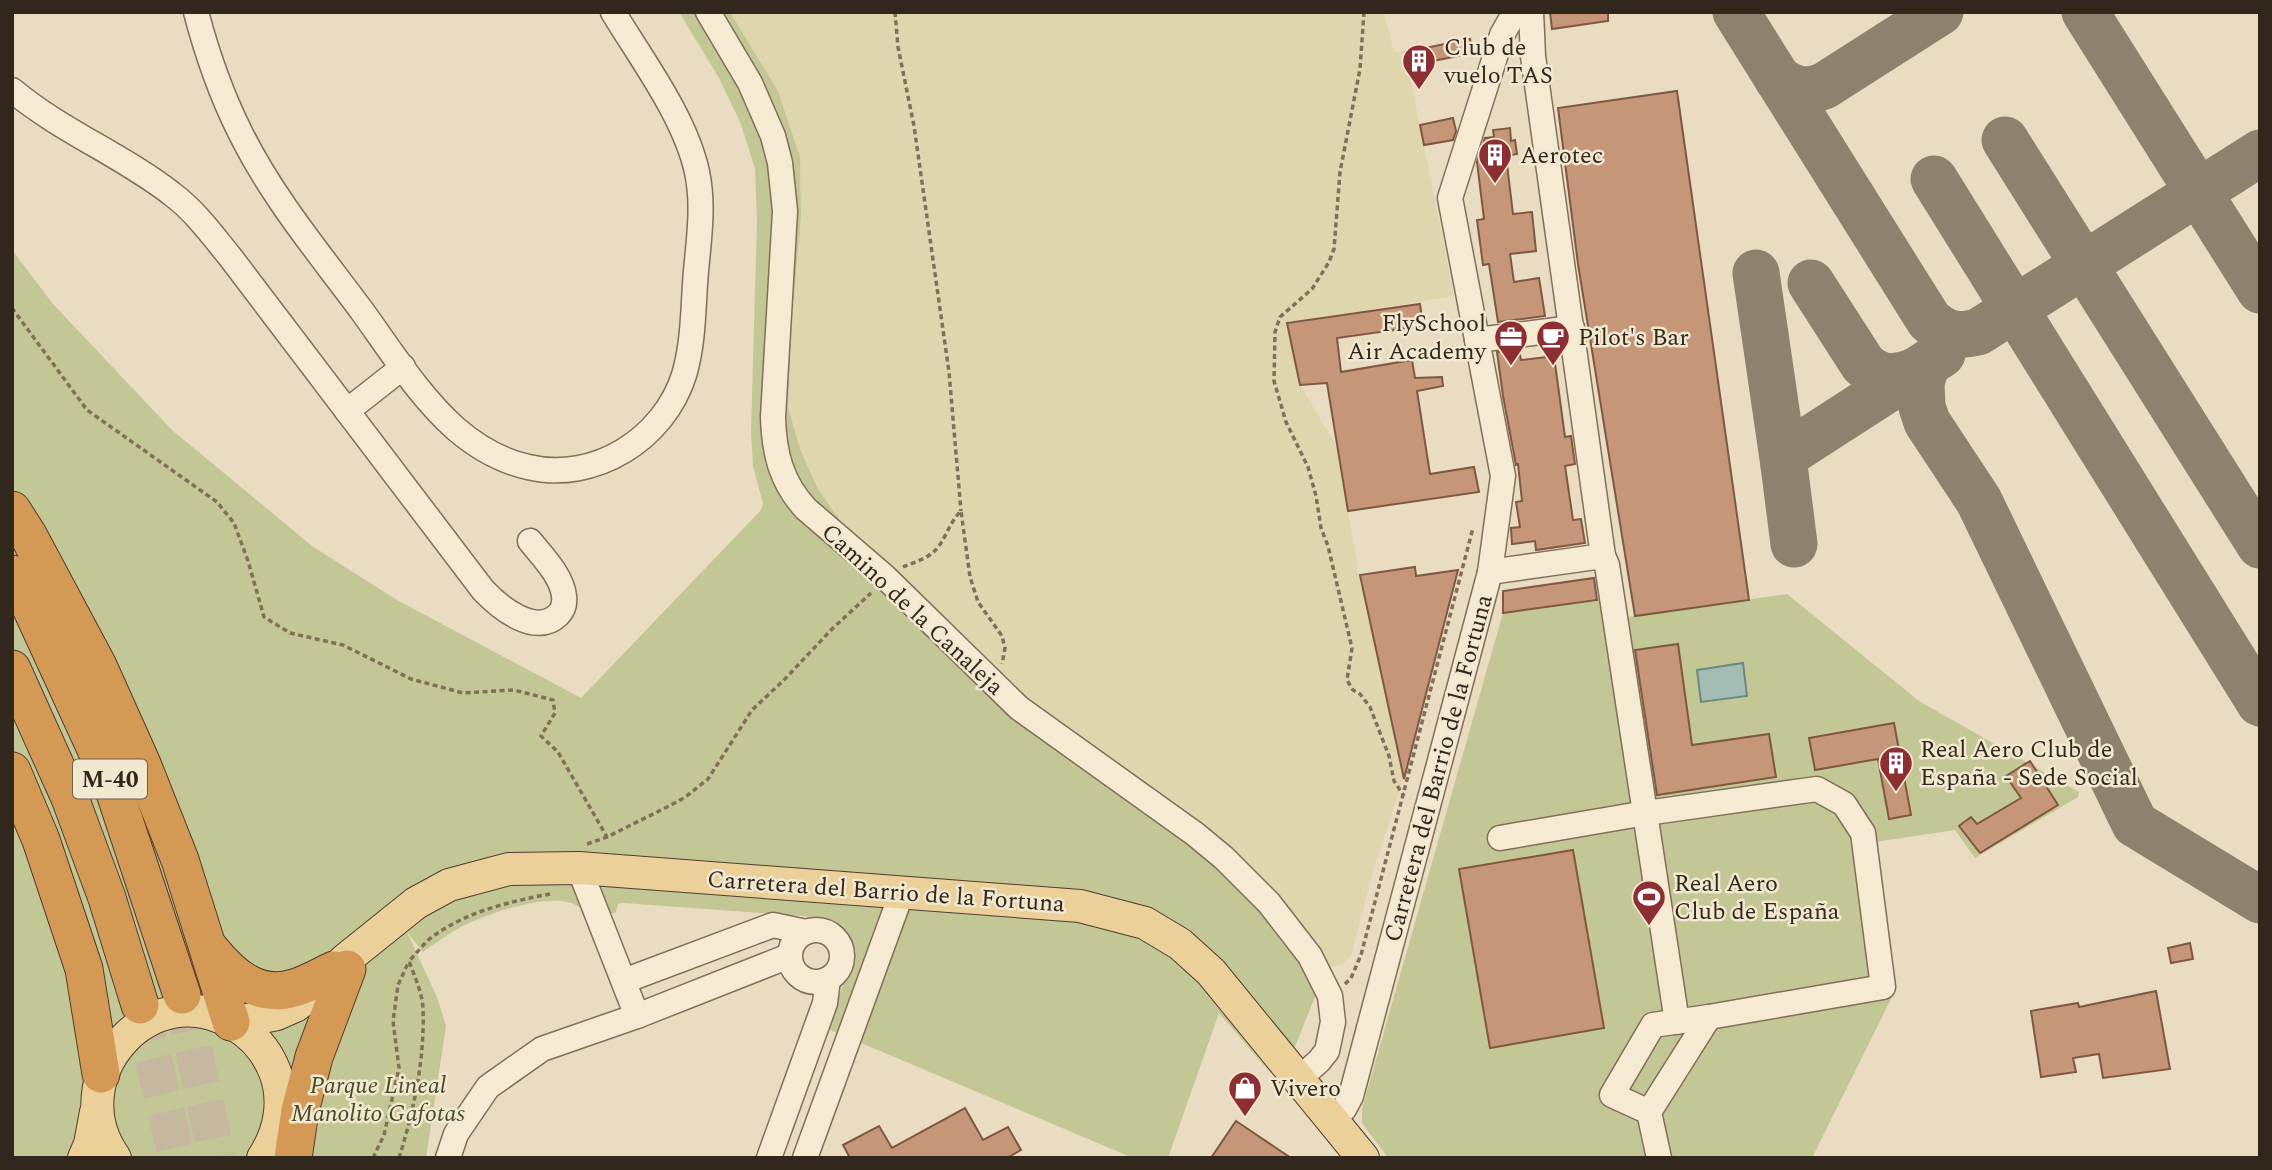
<svg xmlns="http://www.w3.org/2000/svg" width="2272" height="1170" font-family="Spectral,serif">
<rect width="100%" height="100%" fill="#eadcc0"/>
<polygon fill="#dfd6ae" points="730,12 1384,12 1394,52 1405,52 1454,296 1287,323 1300,385 1337,447 1358,570 1403,780 1372,874 1351,956 1342,965 1327,967 1016,694 844,526 818,489 800,449 788,407 792,320 778,91"/>
<g fill="#c3c795">
<path d="M679 12H730L778 91 800 157 801 215 792 320 788 407 800 449 818 489 844 526 1016 694 1171 807 1327 967 1280 1084 1219 1013 1168 1158H1133L828 1029 851 961C852 936 838 923 816 917L624 903 618 904 616 912 587 919C585 914 582 909 578 906 553 890 488 914 463 926 449 933 436 943 423 952L407 932 437 997 446 1026 426 1158H12V250L53 304 172 430 312 546 397 600 581 698 761 510 763 504 753 466 751 431 757 222 755 169 741 124 719 78Z"/>
<polygon points="1787,594 1919,701 2079,792 2078,797 1975,858 1955,830 1875,842 1893,995 1812,1158 1388,1158 1362,1123 1362,1109 1503,613 1601,599 1605,620"/>
</g>
<polygon fill="#a3bdb4" stroke="#6b8981" stroke-width="2" points="1743,663 1747,696 1701,702 1697,670"/>
<g fill="none" stroke-linecap="round" stroke-linejoin="round">
<g stroke="#8e826e" stroke-width="47">
<path d="M1736 12 1929 320C1945 335 1957 337 1978 332L2260 153"/>
<polyline points="2085,12 2260,290"/>
<path d="M1777 78C1793 90 1805 93 1824 86L1940 12"/>
<polyline points="2005,140 2260,545"/>
<polyline points="1934,179 2260,703"/>
<polyline points="1756,273 1784,465"/>
<path d="M1811 283 1863 364C1879 379 1893 379 1913 372"/>
<polyline points="1926,365 1921,383 1922,407 1927,422 1979,501 2135,824 2260,900"/>
<polyline points="1794,544 1784,465 1790,452 1942,354"/>
</g>
</g>
<g fill="#c69679" stroke="#7f5841" stroke-width="2">
<polygon points="1550,12 1608,12 1608,21 1552,29"/>
<polygon points="1470,39 1473,53 1408,66 1405,52"/>
<polygon points="1677,91 1749,600 1635,616 1578,264 1558,108"/>
<polygon points="1453,118 1456,131 1453,140 1424,145 1420,125"/>
<polygon points="1510,128 1511,141 1515,140 1517,154 1506,156 1513,214 1532,212 1536,251 1510,254 1514,282 1539,278 1545,316 1498,322 1489,264 1483,265 1477,220 1484,219 1477,162 1485,138 1494,137 1493,130"/>
<polygon points="1420,304 1423,326 1337,338 1341,372 1412,360 1415,378 1442,377 1443,386 1417,391 1430,474 1474,467 1479,492 1348,511 1327,383 1300,385 1287,323"/>
<polygon points="1519,350 1521,360 1554,356 1565,437 1571,436 1575,464 1565,466 1573,520 1581,519 1585,543 1536,550 1535,541 1512,544 1511,528 1520,527 1516,502 1522,501 1518,464 1516,465 1503,396 1497,352"/>
<polygon points="1415,567 1416,576 1458,570 1404,779 1360,575"/>
<polygon points="1594,578 1597,600 1503,613 1503,591"/>
<polygon points="1678,644 1692,745 1769,734 1776,777 1657,795 1635,650"/>
<polygon points="1894,723 1911,815 1889,819 1878,759 1815,770 1809,738"/>
<polygon points="2030,761 2058,805 1980,853 1959,826 1971,817 1977,824 2021,798 2006,776"/>
<polygon points="1573,850 1604,1028 1490,1048 1459,869"/>
<polygon points="2190,943 2193,959 2171,963 2168,948"/>
<polygon points="2156,991 2170,1069 2103,1078 2099,1054 2073,1058 2076,1072 2041,1077 2031,1011 2078,1003 2079,1007"/>
<polygon points="965,1108 983,1140 1008,1127 1021,1150 1007,1158 850,1158 843,1145 879,1126 892,1148"/>
<polygon points="1236,1121 1291,1158 1211,1158"/>
</g>
<g fill="none" stroke-linecap="round" stroke-linejoin="round">
<g stroke="#c5b89f" stroke-width="37" stroke-dasharray="37 18" stroke-linecap="butt">
<polyline points="182,995 217,1158"/>
<polyline points="140,1005 177,1158"/>
</g>
<g stroke="#826e59" stroke-width="27">
<g id="minor">
<path d="M196 12C207 54 221 94 240 132 272 197 319 253 362 311 391 351 419 396 456 429 477 447 501 461 528 467 594 483 664 439 684 375 694 342 693 305 696 271 699 238 704 205 697 172 685 117 642 60 613 12"/>
<path d="M708 12 750 83 773 136 780 163 785 211 773 417C774 453 781 482 806 509L884 576 1019 708 1195 834 1224 858 1269 903 1310 956 1330 996 1333 1022 1327 1051 1319 1061 1299 1079"/>
<path d="M12 90C61 131 122 155 172 194 195 211 213 236 231 258L483 590C499 607 535 637 558 615 563 610 565 603 564 596 562 576 542 556 530 541"/>
<polyline points="1477,340 1572,328"/>
<polyline points="347,411 403,367"/>
<polyline points="1603,556 1607,565 1677,1022"/>
<polyline points="1490,572 1603,556 1533,56 1531,12"/>
<polyline points="1500,838 1646,813 1817,789 1844,804 1863,833 1883,987 1709,1017"/>
<circle cx="816" cy="956" r="26"/>
<polyline points="624,981 773,925 806,932"/>
<polyline points="637,1016 789,956"/>
<polyline points="1649,1112 1612,1095 1653,1025 1709,1017 1649,1112 1659,1158"/>
<polyline points="1332,1119 1344,1109 1351,1096 1490,572 1503,476 1450,198 1502,35 1515,12 1517,12"/>
<polyline points="448,1158 456,1134 488,1087 542,1049 637,1016 579,868"/>
<polyline points="769,1158 825,1003 828,979"/>
<polyline points="805,1158 902,892"/>
</g>
</g>
<g stroke="#503c2e" stroke-width="34">
<g id="major">
<polyline points="233,1023 277,1014 295,1006 310,995 345,960 416,903 449,885 509,869 579,868 1080,906 1145,923 1180,944 1211,972 1363,1158"/>
<polyline points="84,1158 90,1144 96,1112"/>
<path d="M115 1158C58 1078 150 973 234 1024 253 1035 267 1051 275 1072 286 1101 280 1132 263 1158"/>
</g>
</g>
<g stroke="#503c2e" stroke-width="39">
<g id="highway">
<polyline points="12,510 28,535 98,666 142,764 180,860 231,1022"/>
<polyline points="12,574 27,599 112,784 182,995"/>
<polyline points="12,669 70,798 107,898 140,1005"/>
<polyline points="12,771 41,840 84,969 101,1074"/>
<path d="M211 950C232 976 258 999 294 988 308 984 321 976 334 970"/>
<polyline points="293,1158 300,1111 314,1057 347,969"/>
</g>
</g>
<g stroke="#826e59" stroke-width="3.5" stroke-dasharray="5 3.5" stroke-linecap="butt">
<polyline points="895,12 898,47 914,126 949,372 961,511"/>
<polyline points="1364,12 1360,69 1340,172 1334,249 1329,262 1312,289 1280,317 1275,332 1274,381 1286,422 1308,467 1316,496 1321,528 1328,546 1352,648 1347,680 1353,690 1360,694 1370,707 1389,756 1394,781 1404,796"/>
<polyline points="12,308 87,410 217,502 234,523 248,561 264,617 290,633 343,645 411,679 463,693 514,690 553,700 555,713 541,736 558,752 607,837"/>
<path d="M903 567C912 563 923 560 931 554 945 544 948 523 961 511L970 577 978 602 1002 636 1005 648 1002 664"/>
<polyline points="587,844 607,837 669,806 684,798 708,779 752,710 784,680 832,629 871,593"/>
<polyline points="1345,984 1351,978 1361,955 1473,528"/>
<polyline points="373,1158 384,1135 399,1068 393,1021 398,985 409,961"/>
<path d="M399 1158C414 1110 425 1058 423 1008 422 992 414 975 409 961 417 953 424 943 432 937 468 911 508 902 550 894"/>
</g>
<use href="#minor" stroke="#f6ead3" stroke-width="24"/>
<use href="#major" stroke="#ebd09a" stroke-width="32"/>
<use href="#highway" stroke="#d59956" stroke-width="37"/>
</g>
<defs>
<g id="building-pin" transform="scale(1.75)"><path d="M0 17L-7.5 6A9.5 9.5 0 1 1 7.5 6Z" fill="#8c2e32" stroke="#f2e7cf"/><path d="M-4-6H4V6H1V3H-1V6H-4ZM-2.5-4.3h1.7v1.8h-1.7ZM.8-4.3h1.7v1.8H.8ZM-2.5-1h1.7V.8h-1.7ZM.8-1h1.7V.8H.8Z" fill="#fff"/></g>
<g id="office-pin" transform="scale(1.75)"><path d="M0 17L-7.5 6A9.5 9.5 0 1 1 7.5 6Z" fill="#8c2e32" stroke="#f2e7cf"/><path d="M-6-3h4V-5.5h4V-3h4V5H-6ZM-1-4.5V-3h2v-1.5ZM-6 0V1H6V0Z" fill="#fff"/></g>
<g id="cafe-pin" transform="scale(1.75)"><path d="M0 17L-7.5 6A9.5 9.5 0 1 1 7.5 6Z" fill="#8c2e32" stroke="#f2e7cf"/><path d="M-5.5-4.5H6V0H3Q3 3.5 0 3.5H-2.5Q-5.5 3.5-5.5 0ZM3-3.2v2h1.7v-2ZM-6 4.5H4V6H-6Z" fill="#fff"/></g>
<g id="stadium-pin" transform="scale(1.75)"><path d="M0 17L-7.5 6A9.5 9.5 0 1 1 7.5 6Z" fill="#8c2e32" stroke="#f2e7cf"/><path d="M0-5a6.5 5 0 1 0 0 10a6.5 5 0 1 0 0-10ZM-3.5-1.8h7v3.6h-7Z" fill="#fff"/></g>
<g id="shop-pin" transform="scale(1.75)"><path d="M0 17L-7.5 6A9.5 9.5 0 1 1 7.5 6Z" fill="#8c2e32" stroke="#f2e7cf"/><path d="M-5-2.5h2.3a2.7 3.5 0 0 1 5.4 0H5L5.5 6h-11ZM-1.5-2.5h3a1.5 2.3 0 0 0-3 0Z" fill="#fff"/></g>
</defs>
<g fill-rule="evenodd">
<use href="#building-pin" x="1419" y="61"/>
<use href="#building-pin" x="1495" y="155"/>
<use href="#office-pin" x="1511" y="337"/>
<use href="#cafe-pin" x="1553" y="337"/>
<use href="#building-pin" x="1896" y="763"/>
<use href="#stadium-pin" x="1649" y="897"/>
<use href="#shop-pin" x="1245" y="1088"/>
</g>
<g text-anchor="middle" stroke-width="5" stroke-linejoin="round" paint-order="stroke">
<rect fill="#f2e7cf" stroke="#6c6152" stroke-width="2" x="73" y="759.5" width="74" height="39" rx="5"/>
<g font-size="23" font-weight="bold" fill="#32271d">
<text x="110" y="787">M-40</text>
</g>
<g font-size="24" fill="#32271d" stroke="#f2e7cf" text-anchor="start">
<text x="1444" y="55">Club de<tspan x="1444" dy="28">vuelo TAS</tspan></text>
<text x="1520" y="163">Aerotec</text>
<text x="1486" y="331" text-anchor="end">FlySchool<tspan x="1486" dy="28">Air Academy</tspan></text>
<text x="1578" y="345">Pilot's Bar</text>
<text x="1920" y="757">Real Aero Club de<tspan x="1920" dy="28">España - Sede Social</tspan></text>
<text x="1674" y="891">Real Aero<tspan x="1674" dy="28">Club de España</tspan></text>
<text x="1270" y="1096">Vivero</text>
</g>
<g font-size="24" fill="#32271d" stroke="#f2e7cf">
<text transform="translate(913 609) rotate(43)" y="8">Camino de la Canaleja</text>
<text transform="translate(1438 768) rotate(-75)" y="8">Carretera del Barrio de la Fortuna</text>
<text transform="translate(886 891) rotate(4)" y="8">Carretera del Barrio de la Fortuna</text>
</g>
<g font-size="24" font-style="italic" fill="#444d25" stroke="#f2e7cf">
<text x="378" y="1093">Parque Lineal<tspan x="378" dy="28">Manolito Gafotas</tspan></text>
</g>
</g>
<rect width="2272" height="1170" fill="none" stroke="#32271d" stroke-width="28"/>
</svg>
